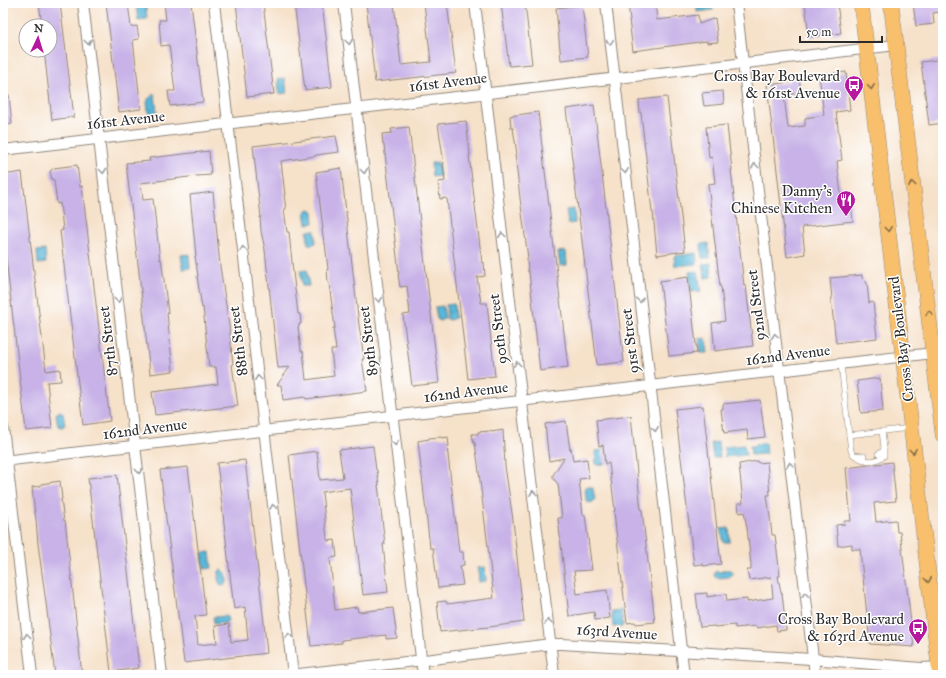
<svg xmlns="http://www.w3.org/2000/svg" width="946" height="678" font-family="'IM FELL Great Primer',serif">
<defs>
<pattern id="water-ripples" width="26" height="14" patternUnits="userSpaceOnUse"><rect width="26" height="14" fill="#58b6d7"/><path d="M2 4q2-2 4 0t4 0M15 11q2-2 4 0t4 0" fill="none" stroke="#4994af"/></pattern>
</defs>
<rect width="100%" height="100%" fill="#fff"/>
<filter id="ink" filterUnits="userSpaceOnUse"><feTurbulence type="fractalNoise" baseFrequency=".025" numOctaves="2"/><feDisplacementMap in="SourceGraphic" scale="8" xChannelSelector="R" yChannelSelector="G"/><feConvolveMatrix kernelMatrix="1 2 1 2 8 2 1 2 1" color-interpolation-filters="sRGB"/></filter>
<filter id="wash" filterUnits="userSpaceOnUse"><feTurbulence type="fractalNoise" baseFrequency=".012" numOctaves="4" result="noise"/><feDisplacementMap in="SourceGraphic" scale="16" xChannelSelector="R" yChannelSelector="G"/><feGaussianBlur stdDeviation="0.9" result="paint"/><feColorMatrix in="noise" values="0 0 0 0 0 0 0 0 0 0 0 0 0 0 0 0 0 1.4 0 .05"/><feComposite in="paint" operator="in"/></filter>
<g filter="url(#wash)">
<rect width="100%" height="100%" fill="#f6e1c9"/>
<g fill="url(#water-ripples)" stroke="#427081">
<polygon points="712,3 713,10 697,12 697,4"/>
<polygon points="146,6 147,19 138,20 136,7"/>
<polygon points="285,78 287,93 279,94 278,79"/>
<polygon points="153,94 155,94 157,112 148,113 147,102 148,101 148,99 151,97"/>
<polygon points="438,162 440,176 432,177 431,163"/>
<polygon points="309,209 313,211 314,223 307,224 305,212"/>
<polygon points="574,209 575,223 568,224 566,210"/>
<path d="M313 230 315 231 316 243C314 244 311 245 308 244L307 232 308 231Z"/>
<polygon points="708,243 710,258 702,258 701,244"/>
<polygon points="45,250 46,263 38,264 37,251"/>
<polygon points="566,251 567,265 560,266 558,252"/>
<polygon points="696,253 697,264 675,266 674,256"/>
<polygon points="189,254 190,268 183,269 181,255"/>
<polygon points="711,263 712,277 705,278 703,264"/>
<polygon points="307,270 309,286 302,286 300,271"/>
<polygon points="698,271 701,291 691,292 689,272"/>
<polygon points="454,304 455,318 450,320 447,319 446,305"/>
<polygon points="443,306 445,318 440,321 437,319 435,307"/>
<polygon points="706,338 708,353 701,353 699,339"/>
<polygon points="60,411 63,413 65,425 63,425 63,427 61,427 58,426 56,414"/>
<polygon points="718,442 720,457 713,458 711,443"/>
<polygon points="765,443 766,454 751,455 750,446 755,446 755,444"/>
<polygon points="744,445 746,455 725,457 724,447"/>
<polygon points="602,450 604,464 596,465 595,451"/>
<polygon points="586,487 591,487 593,488 595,500 593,502 589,503 586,501 585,488"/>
<polygon points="729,528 730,542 723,542 722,533 721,532 720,529"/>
<polygon points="210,552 212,568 204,569 202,553"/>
<polygon points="485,567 486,581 479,582 478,568"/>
<path d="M220 570H223L226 573 227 583 224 586C217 585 217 575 220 570Z"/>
<path d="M724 570H731L733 572V574C729 579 722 577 717 578L715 577 714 574 716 571 721 572Z"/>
<polygon points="621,610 623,626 613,627 611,611"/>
<polygon points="226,616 227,617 228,620 226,623 214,624 213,617"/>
</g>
<g id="blocks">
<g fill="#c8b2e7">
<polygon points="39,3 60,3 74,117 52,120 44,50 50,50 50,26 42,26"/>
<polygon points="106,3 128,3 131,27 137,26 139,39 133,40 141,109 119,112"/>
<polygon points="164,3 191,3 203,102 170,106 168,91 175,91 169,45 161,46 159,20 166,20"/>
<polygon points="236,3 263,3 274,94 247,97"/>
<polygon points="294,3 322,3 332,87 305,90"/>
<polygon points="366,3 394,3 401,65 431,62 424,3 447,3 456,73 375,82"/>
<polygon points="501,3 525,3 532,64 509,66"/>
<polygon points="628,3 655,3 657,20 698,15 699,24 715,18 718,42 707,43 707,41 633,51 629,20 630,20"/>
<polygon points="805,3 837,3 841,33 809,37"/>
<polygon points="913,3 940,3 941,12 933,13 934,24 916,26"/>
<polygon points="582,5 588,57 561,60 556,8"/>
<polygon points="943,59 943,123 929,125 921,62"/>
<polygon points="846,72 850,110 836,112 842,160 837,161 842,203 851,202 853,221 802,227 805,254 787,257 767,85 789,82 788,78 799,76 801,93 784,95 788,128 805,126 805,118 824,115 819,75"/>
<polygon points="723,91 724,104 704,106 702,93"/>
<polygon points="9,95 12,124 3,125 3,96"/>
<polygon points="667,97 685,251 657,255 653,212 652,212 641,113 640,113 639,100"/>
<polygon points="594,105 624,362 597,365 566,109"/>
<polygon points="538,112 568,367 540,371 529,272 528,272 527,259 528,258 520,198 515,154 517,154 513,128 511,128 510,116"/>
<polygon points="466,121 470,155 469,155 477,222 482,263 484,262 485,276 477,277 481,303 487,303 495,376 468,379 447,199 446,198 440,199 438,182 445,181 443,164 444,164 438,124"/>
<polygon points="727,125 732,170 731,170 744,286 746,286 753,346 715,351 712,323 725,321 721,287 720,287 708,184 715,183 712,157 709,158 706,127"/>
<polygon points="409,127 439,383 412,386 403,315 410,314 407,286 400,287 398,274 399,274 384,145 383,145 382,134 392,133 391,129"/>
<polygon points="336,136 339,152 316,155 316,156 281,161 285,195 284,195 286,209 284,209 287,232 289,232 293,272 298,314 300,314 301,324 299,324 299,326 298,327 301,351 303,351 306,380 334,376 331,350 336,350 333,328 335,328 329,283 328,283 327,269 328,269 325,243 324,243 322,229 323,229 316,172 341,168 359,325 364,359 362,359 367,391 306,399 305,397 283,400 281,385 277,385 290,367 278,368 265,250 261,231 260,217 261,217 253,146"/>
<polygon points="209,151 211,175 197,176 141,183 143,200 153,199 160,260 161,259 163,272 168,313 167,313 173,371 150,374 140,281 126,163 150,161 149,158"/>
<polygon points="77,165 80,187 82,186 110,421 83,425 60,231 63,230 60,203 57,204 54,180 52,180 50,171 54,168"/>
<polygon points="22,172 46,371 60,369 61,381 47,382 52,428 26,431 3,232 3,175"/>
<polygon points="213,192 220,266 229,325 233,365 232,365 238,406 155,415 152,392 218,384 216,367 209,367 203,307 202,308 197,276 198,276 195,256 196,256 190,195"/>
<polygon points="862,275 862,278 867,283 869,303 873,302 877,338 836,343 831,299 832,299 830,278"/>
<polygon points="688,277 697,353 669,356 660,281"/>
<polygon points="880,378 883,411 861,413 857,381"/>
<polygon points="760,400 765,437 748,439 747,430 724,433 721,409 723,409 723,404"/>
<polygon points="703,406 721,564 703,566 703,564 694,565 675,409"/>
<polygon points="631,416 641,510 642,510 655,622 636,624 635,622 627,623 616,531 614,511 615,511 609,463 605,464 603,445 599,446 596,420"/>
<polygon points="566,421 570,450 571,448 573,461 587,459 589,478 579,479 583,515 585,515 592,570 574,571 577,594 607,590 610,618 595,620 594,612 569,616 558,518 562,518 558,484 553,478 553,475 564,458 549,461 545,424"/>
<polygon points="503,430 505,466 513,520 524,622 489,627 440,632 437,602 446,601 447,604 494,598 478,464 475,443 474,443 472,434 478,434 478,432 490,431 491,432"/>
<polygon points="441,437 442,438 448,437 449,446 447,446 459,552 463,552 464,565 460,566 463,585 438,588 433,548 430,548 418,441 429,439 429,438"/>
<polygon points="373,446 376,470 377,470 379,485 378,485 385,544 383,544 388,592 363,595 350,488 322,492 327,539 328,541 335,540 337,557 330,558 335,610 357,607 358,612 393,608 397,638 386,639 386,635 342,640 342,643 311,646 289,455 317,451 320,480 343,478 339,450"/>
<polygon points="245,460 263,614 267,653 184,663 160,470 188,467 206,615 195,616 198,645 217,643 215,626 229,624 231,642 248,640 245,607 234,609 217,463"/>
<polygon points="757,461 758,463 767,462 770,495 767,495 770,517 772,535 775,535 780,576 778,576 781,593 782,593 786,630 777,631 776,625 757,628 756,626 735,628 735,625 715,627 715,626 700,627 696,594 707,593 707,597 726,594 727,601 747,599 747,602 773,598 771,577 749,580 747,570 751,570 751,565 747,528 744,512 739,513 738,503 743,503 739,464"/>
<polygon points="892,462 896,501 874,503 876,522 896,520 897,532 900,532 914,647 870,644 860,549 852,549 852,544 838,546 836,525 845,524 844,521 851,521 846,468"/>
<polygon points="117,475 139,668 111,672 88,478"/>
<polygon points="60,481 62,499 61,499 64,521 65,520 82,675 55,675 46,603 38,544 36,520 34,506 32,487 41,486 41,484"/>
</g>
</g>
</g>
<g filter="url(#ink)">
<use href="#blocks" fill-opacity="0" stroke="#90867a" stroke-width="1"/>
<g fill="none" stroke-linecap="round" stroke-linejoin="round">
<g stroke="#90867a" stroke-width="6">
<g id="lane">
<polyline points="841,364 849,435 910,428"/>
<polyline points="849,435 851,451 854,455 864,456"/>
<polyline points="878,454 882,452 884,448 882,431"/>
<path d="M854 455C864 462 874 463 884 456V448"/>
</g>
</g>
<g stroke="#90867a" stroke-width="12">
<g id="street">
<polyline points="83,3 162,675"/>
<polyline points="214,3 293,675"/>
<polyline points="344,3 423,675"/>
<polyline points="475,3 554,675"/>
<polyline points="606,3 684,675"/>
<polyline points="736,3 815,675"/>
<polyline points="3,150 754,62 896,45"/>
<polyline points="3,427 32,675"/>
<polyline points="3,461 933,353"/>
<polyline points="290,675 433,659 551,644 561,644 812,659 921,668 943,667"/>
</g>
</g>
<g stroke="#90867a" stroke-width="16">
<g id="primary">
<polyline points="861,3 903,356 940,675"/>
<polyline points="891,3 943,435"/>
</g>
</g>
<use href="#lane" stroke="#fff" stroke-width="5"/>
<use href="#street" stroke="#fff" stroke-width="10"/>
<use href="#primary" stroke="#f8bf6c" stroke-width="15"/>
</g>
<defs><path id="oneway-chevron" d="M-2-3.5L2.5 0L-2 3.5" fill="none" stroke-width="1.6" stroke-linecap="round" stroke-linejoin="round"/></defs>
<g stroke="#a0a0a0">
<use href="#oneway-chevron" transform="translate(88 42) rotate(83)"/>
<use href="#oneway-chevron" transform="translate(349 42) rotate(83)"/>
<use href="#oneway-chevron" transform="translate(610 42) rotate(83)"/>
<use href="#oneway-chevron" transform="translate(755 166) rotate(-97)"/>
<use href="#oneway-chevron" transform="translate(103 171) rotate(83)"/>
<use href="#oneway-chevron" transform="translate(364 171) rotate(83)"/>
<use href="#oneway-chevron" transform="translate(625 171) rotate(83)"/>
<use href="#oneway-chevron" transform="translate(502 235) rotate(-97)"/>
<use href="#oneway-chevron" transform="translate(243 249) rotate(-97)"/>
<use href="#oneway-chevron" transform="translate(118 300) rotate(83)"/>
<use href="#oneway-chevron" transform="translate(379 300) rotate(83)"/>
<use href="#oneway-chevron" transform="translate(640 300) rotate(83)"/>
<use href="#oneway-chevron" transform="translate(775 336) rotate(-97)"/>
<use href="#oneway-chevron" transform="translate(517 364) rotate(-97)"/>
<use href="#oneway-chevron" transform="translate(258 378) rotate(-97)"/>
<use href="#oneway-chevron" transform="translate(655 429) rotate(83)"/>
<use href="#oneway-chevron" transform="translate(395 443) rotate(83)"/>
<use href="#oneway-chevron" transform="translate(790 465) rotate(-97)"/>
<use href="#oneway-chevron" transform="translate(139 471) rotate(83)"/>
<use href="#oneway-chevron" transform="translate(533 493) rotate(-97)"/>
<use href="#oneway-chevron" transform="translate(273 507) rotate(-97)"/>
<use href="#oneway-chevron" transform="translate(805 595) rotate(-97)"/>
<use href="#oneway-chevron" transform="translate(548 622) rotate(-97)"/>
<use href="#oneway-chevron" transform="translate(27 636) rotate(-97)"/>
<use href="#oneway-chevron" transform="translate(289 636) rotate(-97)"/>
</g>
<g stroke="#876e48">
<use href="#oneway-chevron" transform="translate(871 87) rotate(83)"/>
<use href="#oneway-chevron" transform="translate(912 184) rotate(-97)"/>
<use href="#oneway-chevron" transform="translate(888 229) rotate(83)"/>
<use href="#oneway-chevron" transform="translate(929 313) rotate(-97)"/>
<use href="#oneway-chevron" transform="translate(913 451) rotate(83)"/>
<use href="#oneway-chevron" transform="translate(928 580) rotate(83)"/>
</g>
</g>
<defs>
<g id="bus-pin" transform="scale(1)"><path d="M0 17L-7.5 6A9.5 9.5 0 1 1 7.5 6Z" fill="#b5179e" stroke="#fff"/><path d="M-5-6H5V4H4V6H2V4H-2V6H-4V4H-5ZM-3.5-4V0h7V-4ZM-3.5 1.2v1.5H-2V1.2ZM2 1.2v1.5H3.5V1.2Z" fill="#fff"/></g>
<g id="restaurant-pin" transform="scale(1)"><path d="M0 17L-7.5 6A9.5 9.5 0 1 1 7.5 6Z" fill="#b5179e" stroke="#fff"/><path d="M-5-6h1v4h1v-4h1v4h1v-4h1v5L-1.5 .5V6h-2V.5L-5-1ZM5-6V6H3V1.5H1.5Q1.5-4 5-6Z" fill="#fff"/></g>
</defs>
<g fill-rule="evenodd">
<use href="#bus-pin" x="854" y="85"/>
<use href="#restaurant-pin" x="846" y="200"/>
<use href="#bus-pin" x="918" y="628"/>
</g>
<g text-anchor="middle" stroke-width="3" stroke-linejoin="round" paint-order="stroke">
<g font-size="15" fill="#2b2b2b" stroke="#fff" text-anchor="end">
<text x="840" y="81">Cross Bay Boulevard<tspan x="840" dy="17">&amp; 161st Avenue</tspan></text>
<text x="832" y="196">Danny's<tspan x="832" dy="17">Chinese Kitchen</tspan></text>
<text x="904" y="624">Cross Bay Boulevard<tspan x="904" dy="17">&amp; 163rd Avenue</tspan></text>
</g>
<g font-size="15" fill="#2b2b2b" stroke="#fff">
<text transform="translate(448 82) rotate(-7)" y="5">161st Avenue</text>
<text transform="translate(126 120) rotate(-6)" y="5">161st Avenue</text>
<text transform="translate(756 305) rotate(-97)" y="5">92nd Street</text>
<text transform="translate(498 329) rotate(-97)" y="5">90th Street</text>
<text transform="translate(901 339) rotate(-97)" y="5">Cross Bay Boulevard</text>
<text transform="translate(108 341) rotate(-97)" y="5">87th Street</text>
<text transform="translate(238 341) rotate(-97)" y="5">88th Street</text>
<text transform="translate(368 341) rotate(-97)" y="5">89th Street</text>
<text transform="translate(630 341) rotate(-97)" y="5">91st Street</text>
<text transform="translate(788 355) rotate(-7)" y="5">162nd Avenue</text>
<text transform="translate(466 392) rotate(-7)" y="5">162nd Avenue</text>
<text transform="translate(145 429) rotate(-7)" y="5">162nd Avenue</text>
<text transform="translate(617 632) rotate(4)" y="5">163rd Avenue</text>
</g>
</g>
<rect width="946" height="678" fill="none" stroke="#fff" stroke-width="16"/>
<g transform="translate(38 38) rotate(4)"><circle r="19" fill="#ffffff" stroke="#aaaaaa"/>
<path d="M0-3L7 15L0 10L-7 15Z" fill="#b5179e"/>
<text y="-6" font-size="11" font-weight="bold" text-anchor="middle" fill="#2b2b2b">N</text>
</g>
<path d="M800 36v6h82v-6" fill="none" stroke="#2b2b2b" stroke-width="2"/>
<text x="806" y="36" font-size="12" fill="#2b2b2b" stroke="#ffffff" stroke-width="3" paint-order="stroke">50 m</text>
</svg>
